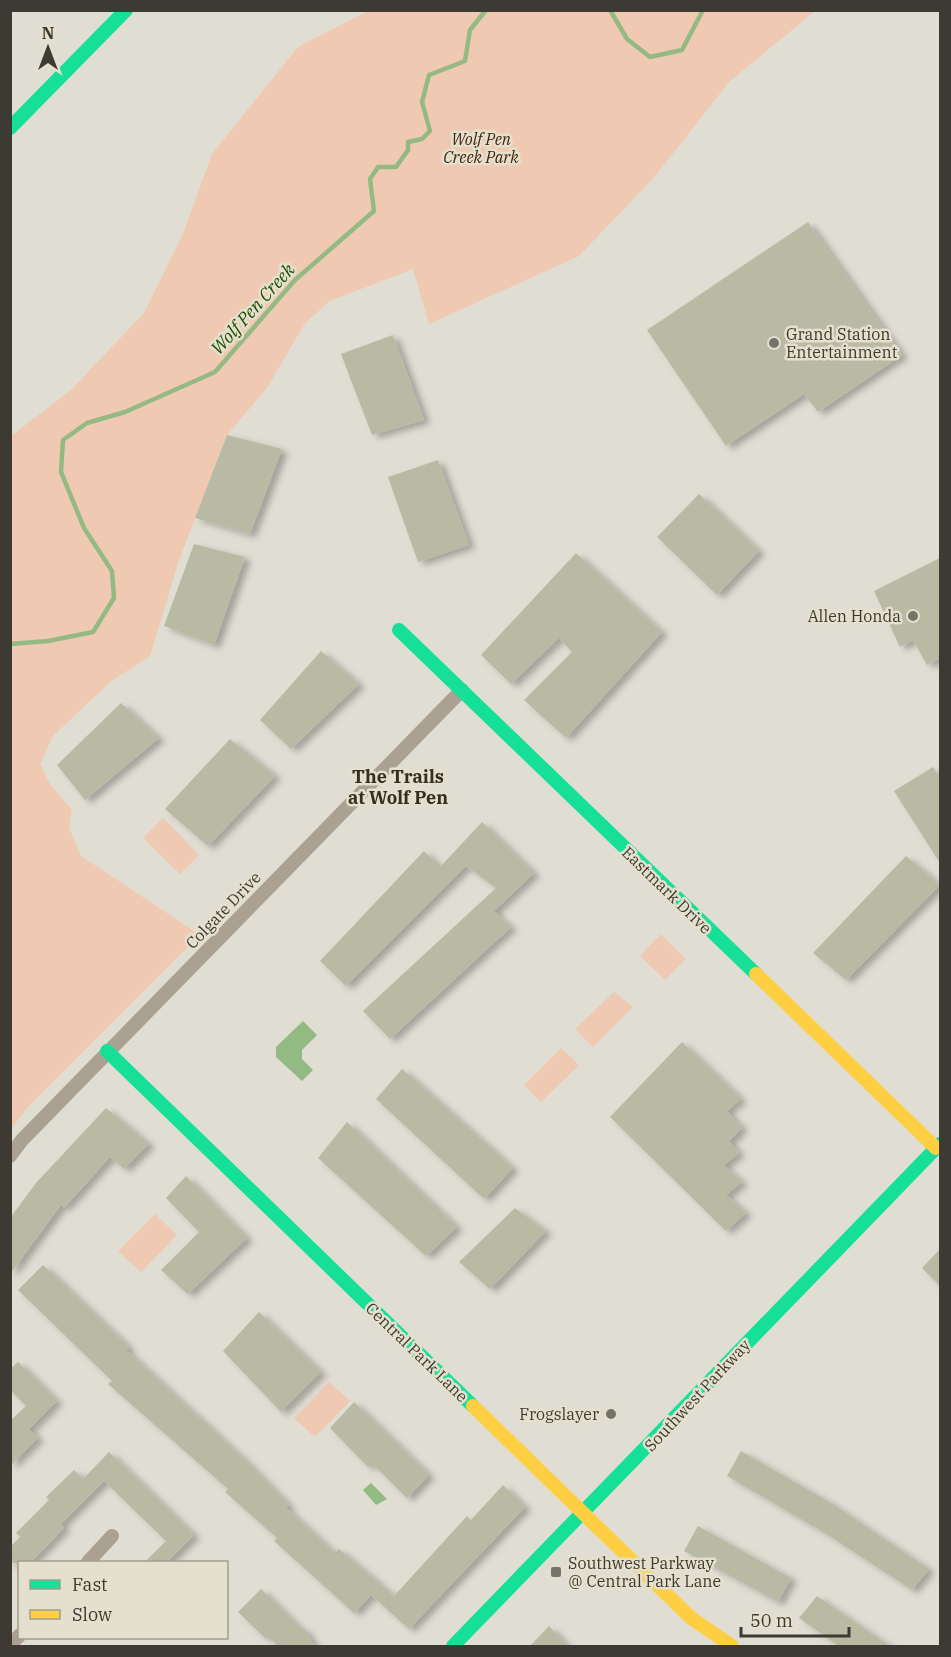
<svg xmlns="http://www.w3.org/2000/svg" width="951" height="1657" font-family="'IBM Plex Serif',serif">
<defs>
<filter id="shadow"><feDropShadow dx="6" dy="3.5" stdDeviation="3" flood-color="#0004"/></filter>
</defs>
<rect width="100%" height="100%" fill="#e0ddd3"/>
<g fill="#efc9b1">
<polygon points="368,11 815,11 729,82 656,175 579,256 429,324 413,269 330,301 305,323 267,388 227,435 179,560 150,656 110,682 53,736 40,764 50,784 72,810 69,828 81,856 200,935 27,1108 11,1129 11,436 71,390 144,313 183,234 212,154 298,47"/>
<polygon points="163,818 199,855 180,874 143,838"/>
<polygon points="661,934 686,959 665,980 640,956"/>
<polygon points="614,992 633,1007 593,1047 575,1029"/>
<polygon points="561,1048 579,1065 541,1102 524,1085"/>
<polygon points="155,1214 177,1235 141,1272 118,1251"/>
<polygon points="329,1382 350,1401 315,1437 294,1418"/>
</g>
<g fill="#94ba83">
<polygon points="303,1021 317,1035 302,1050 302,1059 313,1070 302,1081 276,1057 276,1047"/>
<polygon points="371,1483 387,1499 376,1505 363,1490"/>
</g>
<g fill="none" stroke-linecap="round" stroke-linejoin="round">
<g stroke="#94ba83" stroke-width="4.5">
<polyline points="610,10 627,39 650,57 682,50 703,10"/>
<polyline points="10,644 48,641 93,632 114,598 112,571 84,528 61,472 63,440 87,423 125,412 215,372 295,280 374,211 370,179 378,167 396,167 408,150 408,142 422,139 430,131 422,102 429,75 465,61 470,30 486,10"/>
</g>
</g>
<g fill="#b9baa4" filter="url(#shadow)">
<polygon points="808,222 902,355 818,412 804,394 726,446 647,330"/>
<polygon points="393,335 424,420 372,435 341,354"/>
<polygon points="227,435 282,449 250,534 195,518"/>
<polygon points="438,460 469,545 418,562 388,477"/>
<polygon points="699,494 759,551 717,595 657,537"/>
<polygon points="194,544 245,557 214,645 164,626"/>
<polygon points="576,553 662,632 566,738 524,700 572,652 559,638 511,684 481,655"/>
<polygon points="940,558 940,658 927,665 913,640 900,647 874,591"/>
<polygon points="321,651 359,684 291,749 260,720"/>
<polygon points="121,703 159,738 85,800 57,765"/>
<polygon points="230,739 275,776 208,846 165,809"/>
<polygon points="933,767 940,778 940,863 894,791"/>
<polygon points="482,822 534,873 494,911 511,927 390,1039 363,1011 496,888 466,866 346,986 320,961 424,851 440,867"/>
<polygon points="906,856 940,885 846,980 813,953"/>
<polygon points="682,1042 741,1099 727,1111 742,1128 729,1141 739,1153 724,1165 742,1182 726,1195 746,1213 726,1231 610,1117"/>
<polygon points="402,1069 513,1168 484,1199 376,1099"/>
<polygon points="106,1108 149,1144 124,1169 110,1157 64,1208 61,1205 10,1274 10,1218 36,1183"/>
<polygon points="347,1122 457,1227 426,1256 318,1158"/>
<polygon points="186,1176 247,1238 188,1294 161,1270 199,1232 166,1198"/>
<polygon points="515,1208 546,1231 490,1289 459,1262"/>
<polygon points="940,1249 940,1286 922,1268"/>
<polygon points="43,1265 129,1347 126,1350 246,1461 289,1505 286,1508 335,1553 339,1549 394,1596 467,1516 471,1520 503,1485 525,1507 409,1629 371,1595 354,1613 274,1541 277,1538 225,1492 228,1489 108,1384 112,1381 18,1290"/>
<polygon points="259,1312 321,1372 281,1412 223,1351"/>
<polygon points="18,1362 57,1401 29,1429 38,1438 10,1466 10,1421 26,1406 10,1390 10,1369"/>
<polygon points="354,1402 429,1475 407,1498 372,1463 368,1467 330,1428"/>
<polygon points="741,1451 831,1503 929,1569 912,1590 825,1533 727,1476"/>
<polygon points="109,1452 194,1535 166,1563 144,1563 166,1541 104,1481 61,1524 64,1528 30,1563 10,1563 10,1547 20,1537 16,1533 49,1500 46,1497 74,1470 83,1479"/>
<polygon points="698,1526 791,1578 778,1602 684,1551"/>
<polygon points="261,1589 302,1630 304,1628 315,1647 277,1647 270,1635 266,1639 238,1612"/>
<polygon points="817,1596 891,1647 840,1647 799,1618"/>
<polygon points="549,1626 568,1647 529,1647"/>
</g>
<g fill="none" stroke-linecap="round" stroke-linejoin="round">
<g stroke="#aba192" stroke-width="14">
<polyline points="10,1156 22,1140 462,690"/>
<polyline points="88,1562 112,1536"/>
<polyline points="10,1645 20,1635"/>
</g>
<g stroke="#16e098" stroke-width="14">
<polyline points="10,128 126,10"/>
<polyline points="399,630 756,974"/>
<polyline points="107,1051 473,1406"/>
<polyline points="453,1646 940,1144"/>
</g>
<g stroke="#ffcf43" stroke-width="14">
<polyline points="756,974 936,1148"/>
<polyline points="473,1406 691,1618 732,1646"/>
</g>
</g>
<g fill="#75736a" stroke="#e5e0ce" stroke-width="2">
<circle cx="774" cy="343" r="6"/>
<circle cx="913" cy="616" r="6"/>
<circle cx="611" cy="1414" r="6"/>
<rect x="550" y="1566" width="12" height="12" rx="3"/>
</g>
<g text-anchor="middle" stroke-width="5" stroke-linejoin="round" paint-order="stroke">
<g font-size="16" font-style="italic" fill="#452410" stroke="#e5e0ce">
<text x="481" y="145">Wolf Pen<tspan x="481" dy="18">Creek Park</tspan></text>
</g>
<g font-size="16" fill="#3c3a32" stroke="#e5e0ce" text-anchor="start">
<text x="786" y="340">Grand Station<tspan x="786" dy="18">Entertainment</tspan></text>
<text x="901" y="622" text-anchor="end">Allen Honda</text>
<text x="599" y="1420" text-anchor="end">Frogslayer</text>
<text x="568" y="1569">Southwest Parkway<tspan x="568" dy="18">@ Central Park Lane</tspan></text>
</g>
<g font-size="16" fill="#3c3a32" stroke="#e5e0ce">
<text transform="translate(667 890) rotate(44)" y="6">Eastmark Drive</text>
<text transform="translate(223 910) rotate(-46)" y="6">Colgate Drive</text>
<text transform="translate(417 1352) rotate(44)" y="6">Central Park Lane</text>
<text transform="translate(697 1395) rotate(-47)" y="6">Southwest Parkway</text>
</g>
<g font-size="18" font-style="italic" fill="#1d5201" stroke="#e5e0ce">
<text transform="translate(253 309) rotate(-48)" y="6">Wolf Pen Creek</text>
</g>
<g font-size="18" font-weight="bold" fill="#332f21" stroke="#e5e0ce">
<text x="398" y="783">The Trails<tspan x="398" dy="21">at Wolf Pen</tspan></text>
</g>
</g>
<rect width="951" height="1657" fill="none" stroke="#3c3a32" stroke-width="24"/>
<rect x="18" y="1561" width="210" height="78" fill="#e5e0ce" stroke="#a19e90" stroke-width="1.5"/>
<rect x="30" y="1580" width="30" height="9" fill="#16e098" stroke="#a19e90" stroke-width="1.5"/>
<text x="72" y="1591" font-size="18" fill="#3c3a32">Fast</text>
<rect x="30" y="1610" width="30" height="9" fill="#ffcf43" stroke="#a19e90" stroke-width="1.5"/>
<text x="72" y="1621" font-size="18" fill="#3c3a32">Slow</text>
<g transform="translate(48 48)" stroke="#e5e0ce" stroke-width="4.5" paint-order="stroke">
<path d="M0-4.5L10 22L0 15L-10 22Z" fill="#3c3a32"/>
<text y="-9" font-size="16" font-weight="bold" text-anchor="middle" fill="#3c3a32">N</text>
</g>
<path d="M741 1627v9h108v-9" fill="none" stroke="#3c3a32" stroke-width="3"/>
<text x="750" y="1627" font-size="18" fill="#3c3a32" stroke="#e5e0ce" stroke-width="4.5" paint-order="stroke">50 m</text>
</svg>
